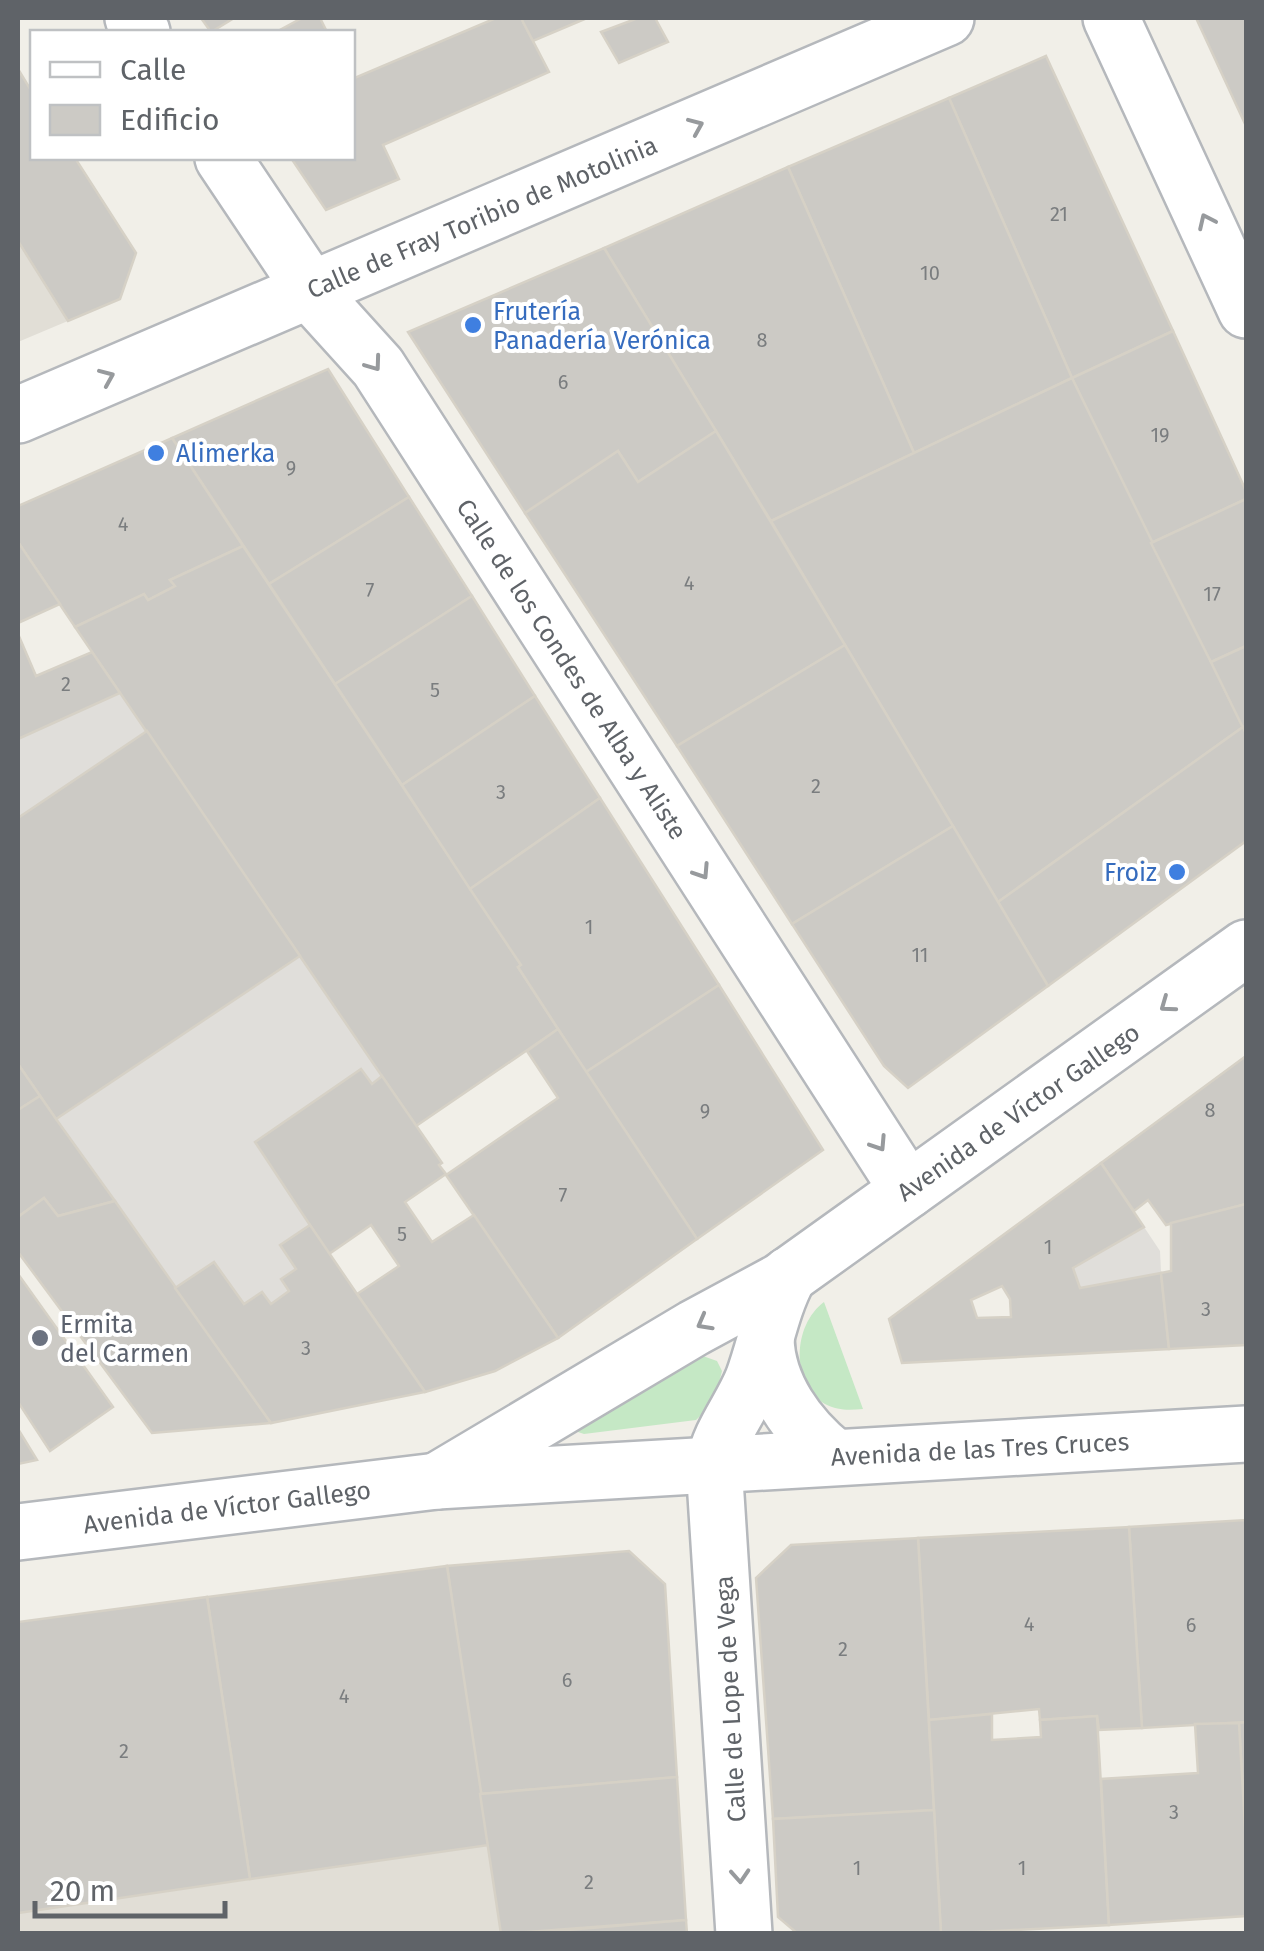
<svg xmlns="http://www.w3.org/2000/svg" width="1264" height="1951" font-family="'Fira Sans',sans-serif">
<rect width="100%" height="100%" fill="#f1efe8"/>
<g fill="#e0deda">
<polygon points="120,693 147,731 18,818 18,739"/>
<polygon points="300,956 382,1076 372,1084 361,1069 256,1141 310,1225 280,1245 296,1269 282,1279 289,1291 271,1304 262,1293 244,1304 175,1288 56,1119"/>
<polygon points="1144,1227 1160,1251 1161,1273 1080,1288 1073,1268"/>
</g>
<g fill="#e1ded6">
<polygon points="18,69 32,92 32,158 75,158 136,253 120,299 18,342"/>
<polygon points="489,1845 501,1933 18,1934 18,1913"/>
</g>
<g fill="#c5e8c5">
<path d="M824 1302 863 1409C850 1410 838 1411 825 1404 790 1383 793 1325 824 1302Z"/>
<polygon points="700,1355 717,1361 722,1371 714,1403 696,1420 584,1434 575,1431 575,1427"/>
</g>
<g fill="#cccac5" stroke="#d6d1c6" stroke-width="2.5" fill-rule="evenodd">
<polygon points="201,18 234,18 211,32"/>
<polygon points="302,18 320,18 327,32 276,32"/>
<polygon points="496,18 521,18 549,72 383,145 399,179 326,210 291,158 352,158 352,79"/>
<polygon points="521,18 587,18 533,41"/>
<polygon points="638,18 655,18 668,42 619,63 601,32"/>
<polygon points="1198,18 1246,18 1246,126 1197,20"/>
<polygon points="1046,56 1173,331 1072,378 949,98"/>
<polygon points="18,69 32,92 32,158 75,158 136,253 120,299 68,321 18,241"/>
<polygon points="949,98 1072,378 914,453 788,167"/>
<polygon points="788,167 914,453 771,521 604,248"/>
<polygon points="604,248 716,431 638,482 618,451 525,513 408,332"/>
<polygon points="1173,331 1246,491 1246,499 1151,543 1072,378"/>
<polygon points="328,369 409,497 269,584 172,438"/>
<polygon points="1072,378 1243,727 998,902 771,521"/>
<polygon points="716,431 845,645 677,746 525,513 618,451 638,482"/>
<polygon points="172,438 243,546 170,580 175,586 148,600 144,594 75,627 18,542 18,506"/>
<polygon points="409,497 472,596 335,684 269,584"/>
<polygon points="1246,499 1246,646 1211,662 1151,543"/>
<polygon points="18,542 60,604 18,623"/>
<polygon points="243,546 521,965 518,967 558,1029 416,1126 75,627 144,594 148,600 175,586 170,580"/>
<polygon points="472,596 535,696 402,785 335,684"/>
<polygon points="18,634 36,676 92,652 120,693 18,739"/>
<polygon points="845,645 953,826 792,924 677,746"/>
<polygon points="1246,646 1246,734 1211,662"/>
<polygon points="535,696 600,798 470,889 402,785"/>
<polygon points="1243,727 1246,734 1246,841 1048,986 998,902"/>
<polygon points="147,731 300,956 56,1119 18,1064 18,818"/>
<polygon points="600,798 719,985 586,1072 518,967 521,965 470,889"/>
<polygon points="953,826 1048,986 908,1088 884,1066 792,924"/>
<polygon points="719,985 823,1150 697,1239 586,1072"/>
<polygon points="558,1029 697,1239 558,1338 446,1175 558,1098 527,1051"/>
<polygon points="1246,1056 1246,1204 1166,1225 1148,1200 1134,1211 1101,1163"/>
<polygon points="18,1064 40,1096 18,1110"/>
<polygon points="361,1069 372,1084 382,1076 442,1163 439,1165 446,1174 405,1202 432,1242 474,1215 558,1338 495,1371 425,1392 357,1294 399,1266 371,1225 329,1254 255,1142"/>
<polygon points="40,1096 56,1119 115,1201 58,1216 44,1198 18,1217 18,1110"/>
<path d="M1101 1163 1144 1227 1073 1268 1080 1288 1161 1273 1169 1349 902 1363 889 1319ZM1002 1286 1010 1299 1011 1317 977 1318 971 1300Z"/>
<polygon points="44,1198 58,1216 115,1201 271,1423 152,1433 18,1252 18,1217"/>
<polygon points="1246,1204 1246,1345 1169,1349 1161,1273 1171,1271 1171,1223"/>
<polygon points="310,1225 357,1294 425,1392 271,1423 175,1288 214,1262 244,1304 262,1292 271,1304 289,1291 281,1279 296,1269 280,1245"/>
<polygon points="18,1274 113,1407 50,1451 18,1402"/>
<polygon points="18,1429 37,1460 18,1464"/>
<polygon points="1246,1520 1246,1722 1142,1728 1129,1527"/>
<polygon points="1129,1527 1142,1728 1099,1730 1097,1716 1040,1720 1039,1709 929,1720 918,1538"/>
<polygon points="918,1538 934,1810 773,1819 756,1578 791,1545"/>
<polygon points="629,1551 665,1584 677,1777 480,1794 447,1566"/>
<polygon points="447,1566 489,1845 250,1879 207,1597"/>
<polygon points="207,1597 250,1879 18,1913 18,1622"/>
<polygon points="992,1714 992,1740 1041,1737 1040,1720 1097,1716 1109,1925 941,1934 929,1720"/>
<polygon points="1246,1722 1246,1845 1239,1723"/>
<polygon points="1239,1723 1246,1845 1246,1916 1109,1925 1101,1779 1198,1773 1195,1724"/>
<polygon points="677,1777 686,1920 501,1934 480,1794"/>
<polygon points="934,1810 941,1934 798,1934 778,1917 773,1819"/>
<polygon points="686,1920 687,1934 520,1934"/>
</g>
<g fill="none" stroke-linecap="round" stroke-linejoin="round">
<g stroke="#b5b8bc" stroke-width="60">
<g id="minor">
<polyline points="133,18 142,32"/>
<polyline points="1111,18 1246,310"/>
<polyline points="223,158 320,303 378,367 908,1190"/>
<polyline points="18,415 946,18"/>
<path d="M766 1338C767 1386 798 1428 834 1457"/>
<polyline points="437,1481 694,1328 781,1281 1246,948"/>
<path d="M744 1934 714 1464C720 1432 741 1409 753 1379 766 1344 771 1308 789 1275"/>
</g>
</g>
<g stroke="#b5b8bc" stroke-width="60">
<polyline id="tertiary" points="18,1532 437,1481 1246,1434"/>
</g>
<use href="#minor" stroke="#fff" stroke-width="55"/>
<use href="#tertiary" stroke="#fff" stroke-width="55"/>
</g>
<defs><path id="oneway-chevron" d="M-2-3.5L2.5 0L-2 3.5" fill="none" stroke-width="1.6" stroke-linecap="round" stroke-linejoin="round" transform="scale(2.5)"/></defs>
<g stroke="#979a9d">
<use href="#oneway-chevron" transform="translate(696 126) rotate(-23)"/>
<use href="#oneway-chevron" transform="translate(1206 221) rotate(-115)"/>
<use href="#oneway-chevron" transform="translate(374 364) rotate(54)"/>
<use href="#oneway-chevron" transform="translate(107 377) rotate(-23)"/>
<use href="#oneway-chevron" transform="translate(702 872) rotate(57)"/>
<use href="#oneway-chevron" transform="translate(1167 1005) rotate(144)"/>
<use href="#oneway-chevron" transform="translate(879 1144) rotate(57)"/>
<use href="#oneway-chevron" transform="translate(704 1323) rotate(151)"/>
<use href="#oneway-chevron" transform="translate(740 1876) rotate(86)"/>
</g>
<g fill="#3f7fe0" stroke="#fff" stroke-width="4">
<circle cx="473" cy="325" r="10"/>
<circle cx="156" cy="453" r="10"/>
<circle cx="1177" cy="872" r="10"/>
</g>
<circle fill="#6b7280" stroke="#fff" stroke-width="4" cx="40" cy="1338" r="10"/>
<g text-anchor="middle" stroke-width="8" stroke-linejoin="round" paint-order="stroke">
<g font-size="20" fill="#7a7d7f">
<text x="1059" y="221">21</text>
<text x="930" y="280">10</text>
<text x="762" y="347">8</text>
<text x="563" y="389">6</text>
<text x="1160" y="442">19</text>
<text x="291" y="475">9</text>
<text x="123" y="531">4</text>
<text x="689" y="590">4</text>
<text x="370" y="597">7</text>
<text x="1212" y="601">17</text>
<text x="66" y="691">2</text>
<text x="435" y="697">5</text>
<text x="816" y="793">2</text>
<text x="501" y="799">3</text>
<text x="589" y="934">1</text>
<text x="920" y="962">11</text>
<text x="1210" y="1117">8</text>
<text x="705" y="1118">9</text>
<text x="563" y="1202">7</text>
<text x="402" y="1241">5</text>
<text x="1048" y="1254">1</text>
<text x="1206" y="1316">3</text>
<text x="306" y="1355">3</text>
<text x="1029" y="1631">4</text>
<text x="1191" y="1632">6</text>
<text x="843" y="1656">2</text>
<text x="567" y="1687">6</text>
<text x="344" y="1703">4</text>
<text x="124" y="1758">2</text>
<text x="1174" y="1819">3</text>
<text x="857" y="1875">1</text>
<text x="1022" y="1875">1</text>
<text x="589" y="1889">2</text>
</g>
<g font-size="25" fill="#5f6368" stroke="#fff">
<text transform="translate(482 217) rotate(-23)" y="9">Calle de Fray Toribio de Motolinia</text>
<text transform="translate(572 669) rotate(57)" y="9">Calle de los Condes de Alba y Aliste</text>
<text transform="translate(1018 1112) rotate(-35)" y="9">Avenida de Víctor Gallego</text>
<text transform="translate(980 1449) rotate(-3)" y="9">Avenida de las Tres Cruces</text>
<text transform="translate(227 1507) rotate(-7)" y="9">Avenida de Víctor Gallego</text>
<text transform="translate(730 1699) rotate(-93)" y="9">Calle de Lope de Vega</text>
</g>
<g font-size="25" fill="#366cbe" stroke="#fff" text-anchor="start">
<text x="493" y="320">Frutería<tspan x="493" dy="29">Panadería Verónica</tspan></text>
<text x="176" y="462">Alimerka</text>
<text x="1157" y="881" text-anchor="end">Froiz</text>
</g>
<g font-size="25" fill="#5b616d" stroke="#fff" text-anchor="start">
<text x="60" y="1333">Ermita<tspan x="60" dy="29">del Carmen</tspan></text>
</g>
</g>
<rect width="1264" height="1951" fill="none" stroke="#5f6368" stroke-width="40"/>
<rect x="30" y="30" width="325" height="130" fill="#ffffff" stroke="#bfc1c3" stroke-width="2.5"/>
<rect x="50" y="62" width="50" height="15" fill="#ffffff" stroke="#bfc1c3" stroke-width="2.5"/>
<text x="120" y="80" font-size="30" fill="#5f6368">Calle</text>
<rect x="50" y="105" width="50" height="30" fill="#cccac5" stroke="#bfc1c3" stroke-width="2.5"/>
<text x="120" y="130" font-size="30" fill="#5f6368">Edificio</text>
<path d="M35 1901v15h190v-15" fill="none" stroke="#5f6368" stroke-width="5"/>
<text x="50" y="1901" font-size="30" fill="#5f6368" stroke="#ffffff" stroke-width="8" paint-order="stroke">20 m</text>
</svg>
